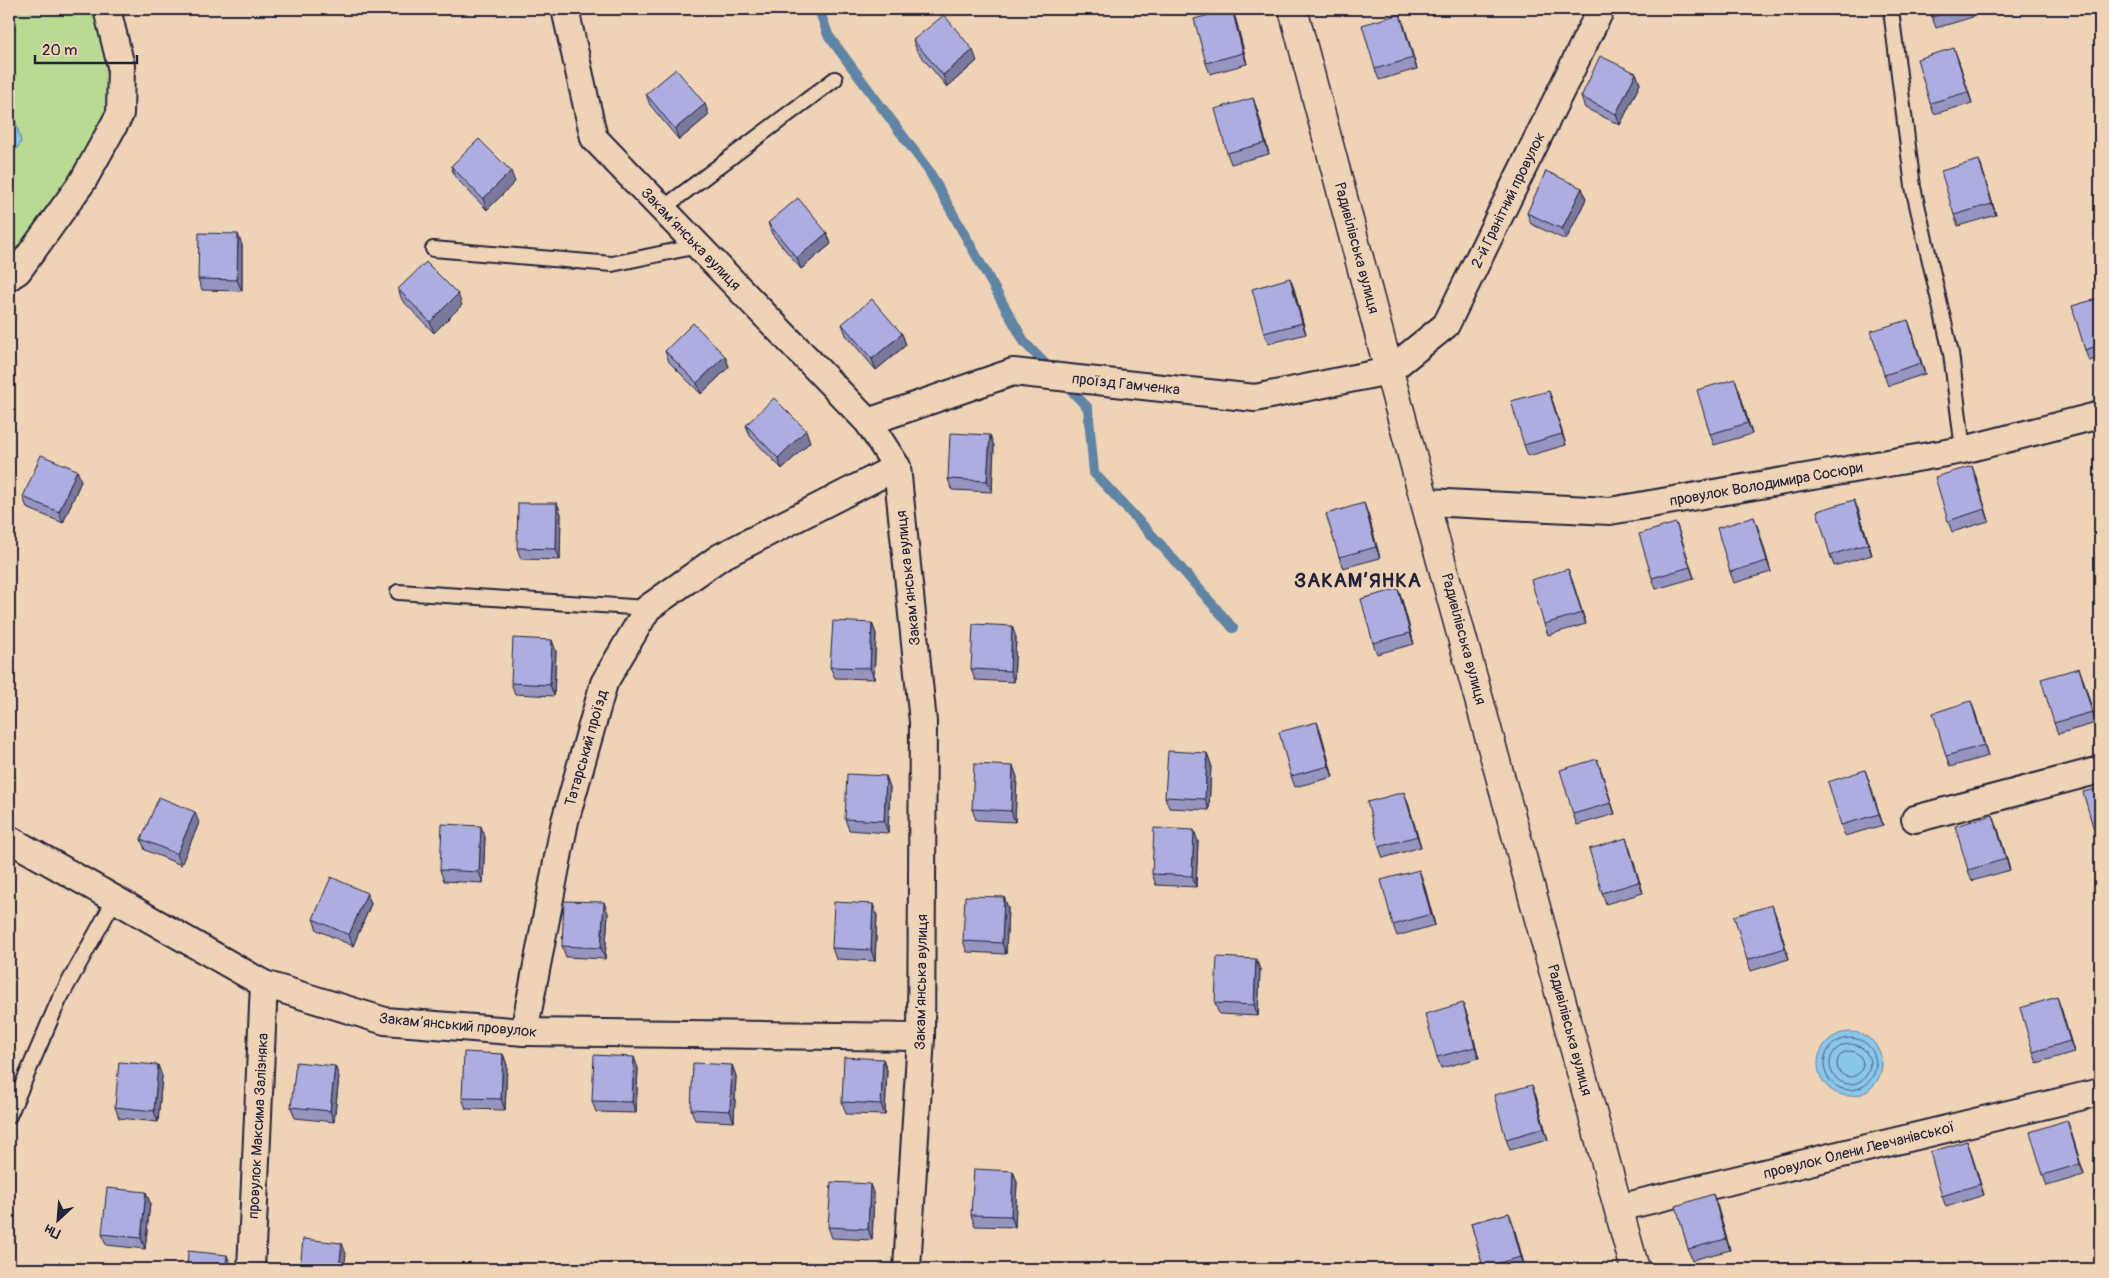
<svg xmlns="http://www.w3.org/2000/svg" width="2109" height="1278" font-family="Pangolin,sans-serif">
<rect width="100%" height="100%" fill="#efd3b6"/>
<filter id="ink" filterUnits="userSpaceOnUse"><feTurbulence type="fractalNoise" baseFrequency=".02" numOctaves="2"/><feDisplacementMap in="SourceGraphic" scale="10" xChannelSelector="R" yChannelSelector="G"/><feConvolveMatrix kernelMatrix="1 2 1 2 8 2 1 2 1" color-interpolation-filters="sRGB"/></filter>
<g filter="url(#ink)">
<polygon fill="#b9da93" stroke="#6e7e67" points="9,9 107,9 120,114 18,271 9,301 9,160 21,142 9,95"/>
<g fill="#8ac5ea" stroke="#6084a4">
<polygon points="9,95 21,142 9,160"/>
<circle cx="1850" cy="1064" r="32"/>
</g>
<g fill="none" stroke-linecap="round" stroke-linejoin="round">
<g stroke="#4c6381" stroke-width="1">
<circle cx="1850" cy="1064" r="26"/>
<circle cx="1850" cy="1064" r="20"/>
<circle cx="1850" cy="1064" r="13"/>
</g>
<g stroke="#6084a4" stroke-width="10">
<polyline points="819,9 828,35 929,171 1025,343 1053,372"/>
<polyline points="1063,382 1088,408 1094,473 1161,545 1233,628"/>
</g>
<g stroke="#22223b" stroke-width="18">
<g id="service">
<polyline points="1891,10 1913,187 1951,353 1963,450"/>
<polyline points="662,209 835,79"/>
<polyline points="433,249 612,264 698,246"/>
<polyline points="398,592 648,608"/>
<polyline points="9,1116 59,1000 115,899"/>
</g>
</g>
<g stroke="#22223b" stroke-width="30">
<g id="minor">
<polyline points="565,9 594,138 868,422 897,467 923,722 921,1037 907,1269"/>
<polyline points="9,277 18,271 83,181 120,114 121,66 107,9"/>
<polyline points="868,422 1013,372 1255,398 1389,371 1446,325 1601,9"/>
<polyline points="1427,502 1610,511 1963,450 2100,415"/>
<polyline points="1915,819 2100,770"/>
<polyline points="9,839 264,984 385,1021 524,1032 921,1037"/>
<polyline points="524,1032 565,821 604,683 648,608 720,557 897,467"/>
<polyline points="1618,1208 2100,1092"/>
<polyline points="251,1269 264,984"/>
</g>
</g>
<g stroke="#22223b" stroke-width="31">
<polyline id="tertiary" points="1293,9 1389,371 1635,1269"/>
</g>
<use href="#service" stroke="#efd3b6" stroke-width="14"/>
<use href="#minor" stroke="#efd3b6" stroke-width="26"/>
<use href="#tertiary" stroke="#efd3b6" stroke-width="28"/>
</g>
<g fill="#9595c0" stroke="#22223b">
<polygon points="1232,9 1236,20 1247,64 1210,74 1206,63"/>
<polygon points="1929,9 1971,9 1973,17 1936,28"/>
<polygon points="1404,25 1417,69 1379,80 1375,69"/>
<polygon points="913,40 977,61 947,87 917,51"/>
<polygon points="1958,59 1972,103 1934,114 1930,103"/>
<polygon points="1636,73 1640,84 1620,125 1585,108 1581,97"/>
<polygon points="646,94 709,115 679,140 650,105"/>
<polygon points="1257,109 1269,154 1231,164 1227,153"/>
<polygon points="1979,160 1996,215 1958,226 1954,215"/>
<polygon points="451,166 515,182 487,210 455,177"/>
<polygon points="1582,188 1586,199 1566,240 1531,224 1527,213"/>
<polygon points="768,223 827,233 831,244 801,269 772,234"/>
<polygon points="242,245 242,291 202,290 198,279"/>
<polygon points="1290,278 1294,289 1306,334 1268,344 1264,333"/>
<polygon points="398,289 462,305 434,333 402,300"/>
<polygon points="2100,298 2100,358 2089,361 2085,350"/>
<polygon points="842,324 902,334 906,345 876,370 846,335"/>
<polygon points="1912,331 1925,374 1888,386 1884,375"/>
<polygon points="665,351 725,356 729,367 701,394 669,362"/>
<polygon points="1739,390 1752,434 1714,445 1710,434"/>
<polygon points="1553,402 1566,445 1528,456 1524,445"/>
<polygon points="746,425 810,442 782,469 750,436"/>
<polygon points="990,435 994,446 992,492 952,490 948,479"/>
<polygon points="1976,477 1989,521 1952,532 1948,521"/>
<polygon points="81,481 63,523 27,508 23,497"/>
<polygon points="557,503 561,514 560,560 521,559 517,548"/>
<polygon points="1859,511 1872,555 1834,566 1830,555"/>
<polygon points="1368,514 1380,558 1343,568 1339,557"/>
<polygon points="1758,528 1771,572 1734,583 1730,572"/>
<polygon points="1680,534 1694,578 1656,589 1652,578"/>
<polygon points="1572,580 1586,624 1548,635 1544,624"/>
<polygon points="1398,589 1402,600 1414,644 1377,654 1373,643"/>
<polygon points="872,623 876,634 874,679 835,678 830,667"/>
<polygon points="1016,637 1014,682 975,680 971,669"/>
<polygon points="556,651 554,696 515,694 511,683"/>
<polygon points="2083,679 2096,723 2058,734 2054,723"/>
<polygon points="1975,712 1988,756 1950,767 1946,756"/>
<polygon points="1317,722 1321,733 1333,777 1295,787 1291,776"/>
<polygon points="1207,753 1211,764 1209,810 1169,808 1165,797"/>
<polygon points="1597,759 1615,814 1577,825 1573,814"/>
<polygon points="1013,766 1017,777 1015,822 976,820 972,809"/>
<polygon points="1865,770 1883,825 1845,836 1841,825"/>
<polygon points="886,776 890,787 888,833 849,830 845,819"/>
<polygon points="2100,788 2100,847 2096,837"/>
<polygon points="1408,803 1421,847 1383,858 1379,847"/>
<polygon points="199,823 181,865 145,850 141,839"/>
<polygon points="1997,826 2010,870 1972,881 1968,870"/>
<polygon points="485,837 483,883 444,881 440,870"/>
<polygon points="1626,838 1643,893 1606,904 1602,893"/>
<polygon points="1198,841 1196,887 1156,885 1152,874"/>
<polygon points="1419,870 1423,881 1435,925 1397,936 1393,925"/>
<polygon points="367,893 371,904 353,946 317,930 313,919"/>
<polygon points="1004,897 1008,908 1006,954 967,952 963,941"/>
<polygon points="608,913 605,959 566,957 562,946"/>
<polygon points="877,915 875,961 836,959 832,948"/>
<polygon points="1776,916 1789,959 1751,971 1747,960"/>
<polygon points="1256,959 1260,970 1258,1016 1219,1014 1215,1003"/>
<polygon points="2061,1008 2074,1052 2037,1063 2033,1052"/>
<polygon points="1467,1014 1479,1058 1441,1068 1437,1057"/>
<polygon points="503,1054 507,1065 505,1110 466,1109 462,1098"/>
<polygon points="883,1059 887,1070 885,1115 846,1114 842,1102"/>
<polygon points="732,1065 736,1076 734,1122 695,1120 691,1109"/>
<polygon points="335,1066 339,1077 334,1122 295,1118 291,1107"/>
<polygon points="638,1068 636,1113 596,1112 592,1101"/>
<polygon points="162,1076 158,1122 119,1118 115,1107"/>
<polygon points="1536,1096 1548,1140 1510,1150 1506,1139"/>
<polygon points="2067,1120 2084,1175 2047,1186 2043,1175"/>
<polygon points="1967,1141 1984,1195 1946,1207 1942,1196"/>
<polygon points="1013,1171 1017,1182 1015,1227 975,1226 971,1215"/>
<polygon points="146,1192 150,1203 145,1249 106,1245 102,1234"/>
<polygon points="874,1195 872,1240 832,1238 828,1227"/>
<polygon points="1717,1205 1730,1250 1692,1260 1688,1249"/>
<polygon points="1509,1213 1513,1224 1525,1268 1520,1269 1484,1269 1471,1223"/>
</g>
<g fill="#79799c" stroke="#22223b">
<polygon points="1232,9 1236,20 1247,64 1243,53"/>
<polygon points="1400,14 1404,25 1417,69 1413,58"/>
<polygon points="1954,48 1958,59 1972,103 1968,92"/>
<polygon points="973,50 977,61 947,87 943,75"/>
<polygon points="1636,73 1640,84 1620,125 1616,114"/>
<polygon points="1253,98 1257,109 1269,154 1265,143"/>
<polygon points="705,104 709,115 679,140 675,129"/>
<polygon points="1979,160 1983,171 1996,215 1992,204"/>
<polygon points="511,171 515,182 487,210 483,199"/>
<polygon points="1582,188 1586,199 1566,240 1562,229"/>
<polygon points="827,233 831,244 801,269 797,258"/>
<polygon points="238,234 242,245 242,291 237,280"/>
<polygon points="1290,278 1294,289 1306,334 1302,323"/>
<polygon points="458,294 462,305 434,333 430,322"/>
<polygon points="1908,320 1912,331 1925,374 1921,363"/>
<polygon points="902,334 906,345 876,370 872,359"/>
<polygon points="725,356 729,367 701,394 697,383"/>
<polygon points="1735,379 1739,390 1752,434 1748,423"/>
<polygon points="1549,391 1553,402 1566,445 1562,434"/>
<polygon points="806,430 810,442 782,469 778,458"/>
<polygon points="990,435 994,446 992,492 987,481"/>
<polygon points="1972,466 1976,477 1989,521 1985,509"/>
<polygon points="77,470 81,481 63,523 59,512"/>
<polygon points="1854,500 1859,511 1872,555 1868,544"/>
<polygon points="557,503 561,514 560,560 556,549"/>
<polygon points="1364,503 1368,514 1380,558 1376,547"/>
<polygon points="1754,517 1758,528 1771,572 1767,561"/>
<polygon points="1676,523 1680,534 1694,578 1690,567"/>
<polygon points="1568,569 1572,580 1586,624 1582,613"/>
<polygon points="1398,589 1402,600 1414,644 1410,633"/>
<polygon points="872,623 876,634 874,679 870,668"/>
<polygon points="1012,626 1016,637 1014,682 1010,671"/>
<polygon points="552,640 556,651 554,696 550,685"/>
<polygon points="2079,668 2083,679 2096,723 2092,712"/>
<polygon points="1971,701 1975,712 1988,756 1984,745"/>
<polygon points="1317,722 1321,733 1333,777 1329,766"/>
<polygon points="1207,753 1211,764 1209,810 1205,799"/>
<polygon points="1597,759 1601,770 1615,814 1611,803"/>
<polygon points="1013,766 1017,777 1015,822 1011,811"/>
<polygon points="1865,770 1869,781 1883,825 1879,814"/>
<polygon points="886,776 890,787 888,833 884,821"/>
<polygon points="1404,792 1408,803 1421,847 1417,836"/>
<polygon points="195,812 199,823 181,865 177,854"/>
<polygon points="1993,815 1997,826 2010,870 2006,859"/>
<polygon points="481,826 485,837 483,883 479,872"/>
<polygon points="1194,830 1198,841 1196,887 1192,876"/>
<polygon points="1626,838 1630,849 1643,893 1639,882"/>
<polygon points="1419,870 1423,881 1435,925 1431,914"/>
<polygon points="367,893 371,904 353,946 349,935"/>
<polygon points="1004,897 1008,908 1006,954 1002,943"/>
<polygon points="604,902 608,913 605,959 601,948"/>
<polygon points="873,904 877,915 875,961 871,950"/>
<polygon points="1772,905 1776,916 1789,959 1785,948"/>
<polygon points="9,922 12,933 9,941"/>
<polygon points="1256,959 1260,970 1258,1016 1254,1005"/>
<polygon points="2057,997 2061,1008 2074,1052 2070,1041"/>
<polygon points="1463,1003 1467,1014 1479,1058 1475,1047"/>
<polygon points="503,1054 507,1065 505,1110 501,1099"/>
<polygon points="634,1057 638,1068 636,1113 632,1102"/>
<polygon points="883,1059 887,1070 885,1115 881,1104"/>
<polygon points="158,1065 162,1076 158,1122 154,1111"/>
<polygon points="732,1065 736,1076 734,1122 730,1111"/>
<polygon points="335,1066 339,1077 334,1122 330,1111"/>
<polygon points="1532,1085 1536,1096 1548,1140 1544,1128"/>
<polygon points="2067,1120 2071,1131 2084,1175 2080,1164"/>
<polygon points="1967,1141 1971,1152 1984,1195 1980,1184"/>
<polygon points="1013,1171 1017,1182 1015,1227 1011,1216"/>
<polygon points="870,1184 874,1195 872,1240 868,1229"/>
<polygon points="146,1192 150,1203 145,1249 141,1238"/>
<polygon points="1713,1194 1717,1205 1730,1250 1726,1239"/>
<polygon points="1509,1213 1513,1224 1525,1268 1521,1257"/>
<polygon points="342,1243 346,1254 344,1269 339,1269"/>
<polygon points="227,1255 231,1266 231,1269 226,1269"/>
</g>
<g fill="#adaddf" stroke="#22223b">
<polygon points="1232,9 1243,53 1206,63 1194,19"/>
<polygon points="1929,9 1959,9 1932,17"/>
<polygon points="1400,14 1413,58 1375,69 1362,25"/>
<polygon points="944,15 973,50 943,75 913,40"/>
<polygon points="1954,48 1968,92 1930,103 1917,59"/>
<polygon points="1600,56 1636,73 1616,114 1581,97"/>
<polygon points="676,69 705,104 675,129 646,94"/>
<polygon points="1253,98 1265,143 1227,153 1215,109"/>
<polygon points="479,139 511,171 483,199 451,166"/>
<polygon points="1979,160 1992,204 1954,215 1941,171"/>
<polygon points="1546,171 1582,188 1562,229 1527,213"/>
<polygon points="798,198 827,233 797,258 768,223"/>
<polygon points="199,233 238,234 237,280 198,279"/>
<polygon points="426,262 458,294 430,322 398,289"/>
<polygon points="1290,278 1302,323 1264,333 1252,289"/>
<polygon points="2100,298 2100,345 2085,350 2072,306"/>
<polygon points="872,299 902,334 872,359 842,324"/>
<polygon points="1908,320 1921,363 1884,375 1871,331"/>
<polygon points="693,323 725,356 697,383 665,351"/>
<polygon points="1735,379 1748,423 1710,434 1697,390"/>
<polygon points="1549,391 1562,434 1524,445 1511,401"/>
<polygon points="774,398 806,430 778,458 746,425"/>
<polygon points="950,433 990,435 987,481 948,479"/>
<polygon points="41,455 77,470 59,512 23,497"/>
<polygon points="1972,466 1985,509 1948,521 1935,477"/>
<polygon points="1854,500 1868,544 1830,555 1817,511"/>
<polygon points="518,503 557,503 556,549 517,548"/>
<polygon points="1364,503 1376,547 1339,557 1326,514"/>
<polygon points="1754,517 1767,561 1730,572 1717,528"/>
<polygon points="1676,523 1690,567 1652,578 1639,534"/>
<polygon points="1568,569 1582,613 1544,624 1531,580"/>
<polygon points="1398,589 1410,633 1373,643 1361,599"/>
<polygon points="833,621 872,623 870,668 830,667"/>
<polygon points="973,624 1012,626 1010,671 971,669"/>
<polygon points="513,638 552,640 550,685 511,683"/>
<polygon points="2079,668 2092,712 2054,723 2041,679"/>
<polygon points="1971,701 1984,745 1946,756 1933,713"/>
<polygon points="1317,722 1329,766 1291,776 1279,732"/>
<polygon points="1168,751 1207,753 1205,799 1165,797"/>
<polygon points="1597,759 1611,803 1573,814 1560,770"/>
<polygon points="974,764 1013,766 1011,811 972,809"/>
<polygon points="1865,770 1879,814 1841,825 1828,782"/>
<polygon points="847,774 886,776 884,821 845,819"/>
<polygon points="2100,788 2100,835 2096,837 2083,792"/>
<polygon points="1404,792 1417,836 1379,847 1367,802"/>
<polygon points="159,797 195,812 177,854 141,839"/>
<polygon points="1993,815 2006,859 1968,870 1955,826"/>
<polygon points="442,824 481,826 479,872 440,870"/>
<polygon points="1154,828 1194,830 1192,876 1152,874"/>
<polygon points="1626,838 1639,882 1602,893 1589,849"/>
<polygon points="1419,870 1431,914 1393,925 1381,880"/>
<polygon points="331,877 367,893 349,935 313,919"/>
<polygon points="965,896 1004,897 1002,943 963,941"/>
<polygon points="564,901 604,902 601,948 562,946"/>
<polygon points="834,902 873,904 871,950 832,948"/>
<polygon points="1772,905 1785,948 1747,960 1734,916"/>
<polygon points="1217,957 1256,959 1254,1005 1215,1003"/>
<polygon points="2057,997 2070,1041 2033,1052 2020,1008"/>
<polygon points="1463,1003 1475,1047 1437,1057 1425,1014"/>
<polygon points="464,1052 503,1054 501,1099 462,1098"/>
<polygon points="594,1055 634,1057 632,1102 592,1101"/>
<polygon points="844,1057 883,1059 881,1104 842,1102"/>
<polygon points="119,1062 158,1065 154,1111 115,1107"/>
<polygon points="296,1062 335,1066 330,1111 291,1107"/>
<polygon points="693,1063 732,1065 730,1111 691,1109"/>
<polygon points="1532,1085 1544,1128 1506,1139 1494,1095"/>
<polygon points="2067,1120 2080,1164 2043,1175 2030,1132"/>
<polygon points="1967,1141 1980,1184 1942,1196 1930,1152"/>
<polygon points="974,1169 1013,1171 1011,1216 971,1215"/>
<polygon points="831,1182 870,1184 868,1229 828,1227"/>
<polygon points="107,1188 146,1192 141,1238 102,1234"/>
<polygon points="1713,1194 1726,1239 1688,1249 1676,1206"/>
<polygon points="1509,1213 1521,1257 1483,1267 1471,1223"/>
<polygon points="303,1239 342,1243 339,1269 300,1269"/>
<polygon points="188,1251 227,1255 226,1269 187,1269"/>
</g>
</g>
<g text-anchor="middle" stroke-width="4.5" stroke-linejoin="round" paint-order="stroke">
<g font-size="15" fill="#22223b" stroke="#efd3b6">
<text transform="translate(1508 200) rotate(-64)" y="5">2-й Гранітний провулок</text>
<text transform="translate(691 239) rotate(46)" y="5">Закамʼянська вулиця</text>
<text transform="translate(1357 248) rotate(75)" y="5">Радивілівська вулиця</text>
<text transform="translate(1126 384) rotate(6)" y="5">проїзд Гамченка</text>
<text transform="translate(1766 484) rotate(-10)" y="5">провулок Володимира Сосюри</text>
<text transform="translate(908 578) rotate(-96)" y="5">Закамʼянська вулиця</text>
<text transform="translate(1464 639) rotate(75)" y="5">Радивілівська вулиця</text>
<text transform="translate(586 748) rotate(-74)" y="5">Татарський проїзд</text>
<text transform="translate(921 982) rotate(-89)" y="5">Закамʼянська вулиця</text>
<text transform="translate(458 1025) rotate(5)" y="5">Закамʼянський провулок</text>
<text transform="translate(1570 1030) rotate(75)" y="5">Радивілівська вулиця</text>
<text transform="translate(258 1126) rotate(-87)" y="5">провулок Максима Залізняка</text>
<text transform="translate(1859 1150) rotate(-14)" y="5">провулок Олени Левчанівської</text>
</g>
<g font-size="20" font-weight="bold" letter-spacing="1" fill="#22223b" stroke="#efd3b6">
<text x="1358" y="587">ЗАКАМ’ЯНКА</text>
</g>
</g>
<rect width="2109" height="1278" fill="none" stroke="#efd3b6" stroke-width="30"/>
<rect x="15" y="15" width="2079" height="1248" fill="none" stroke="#22223b" stroke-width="2" filter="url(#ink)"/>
<g transform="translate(58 1220) rotate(206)" stroke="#efd3b6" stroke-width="4" paint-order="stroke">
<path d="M0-4L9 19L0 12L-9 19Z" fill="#22223b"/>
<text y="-8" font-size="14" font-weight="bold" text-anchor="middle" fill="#22223b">Пн</text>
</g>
<path d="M35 55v8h102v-8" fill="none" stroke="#22223b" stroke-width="2.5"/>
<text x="42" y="55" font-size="15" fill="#22223b" stroke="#efd3b6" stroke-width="4" paint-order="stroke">20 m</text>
</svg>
